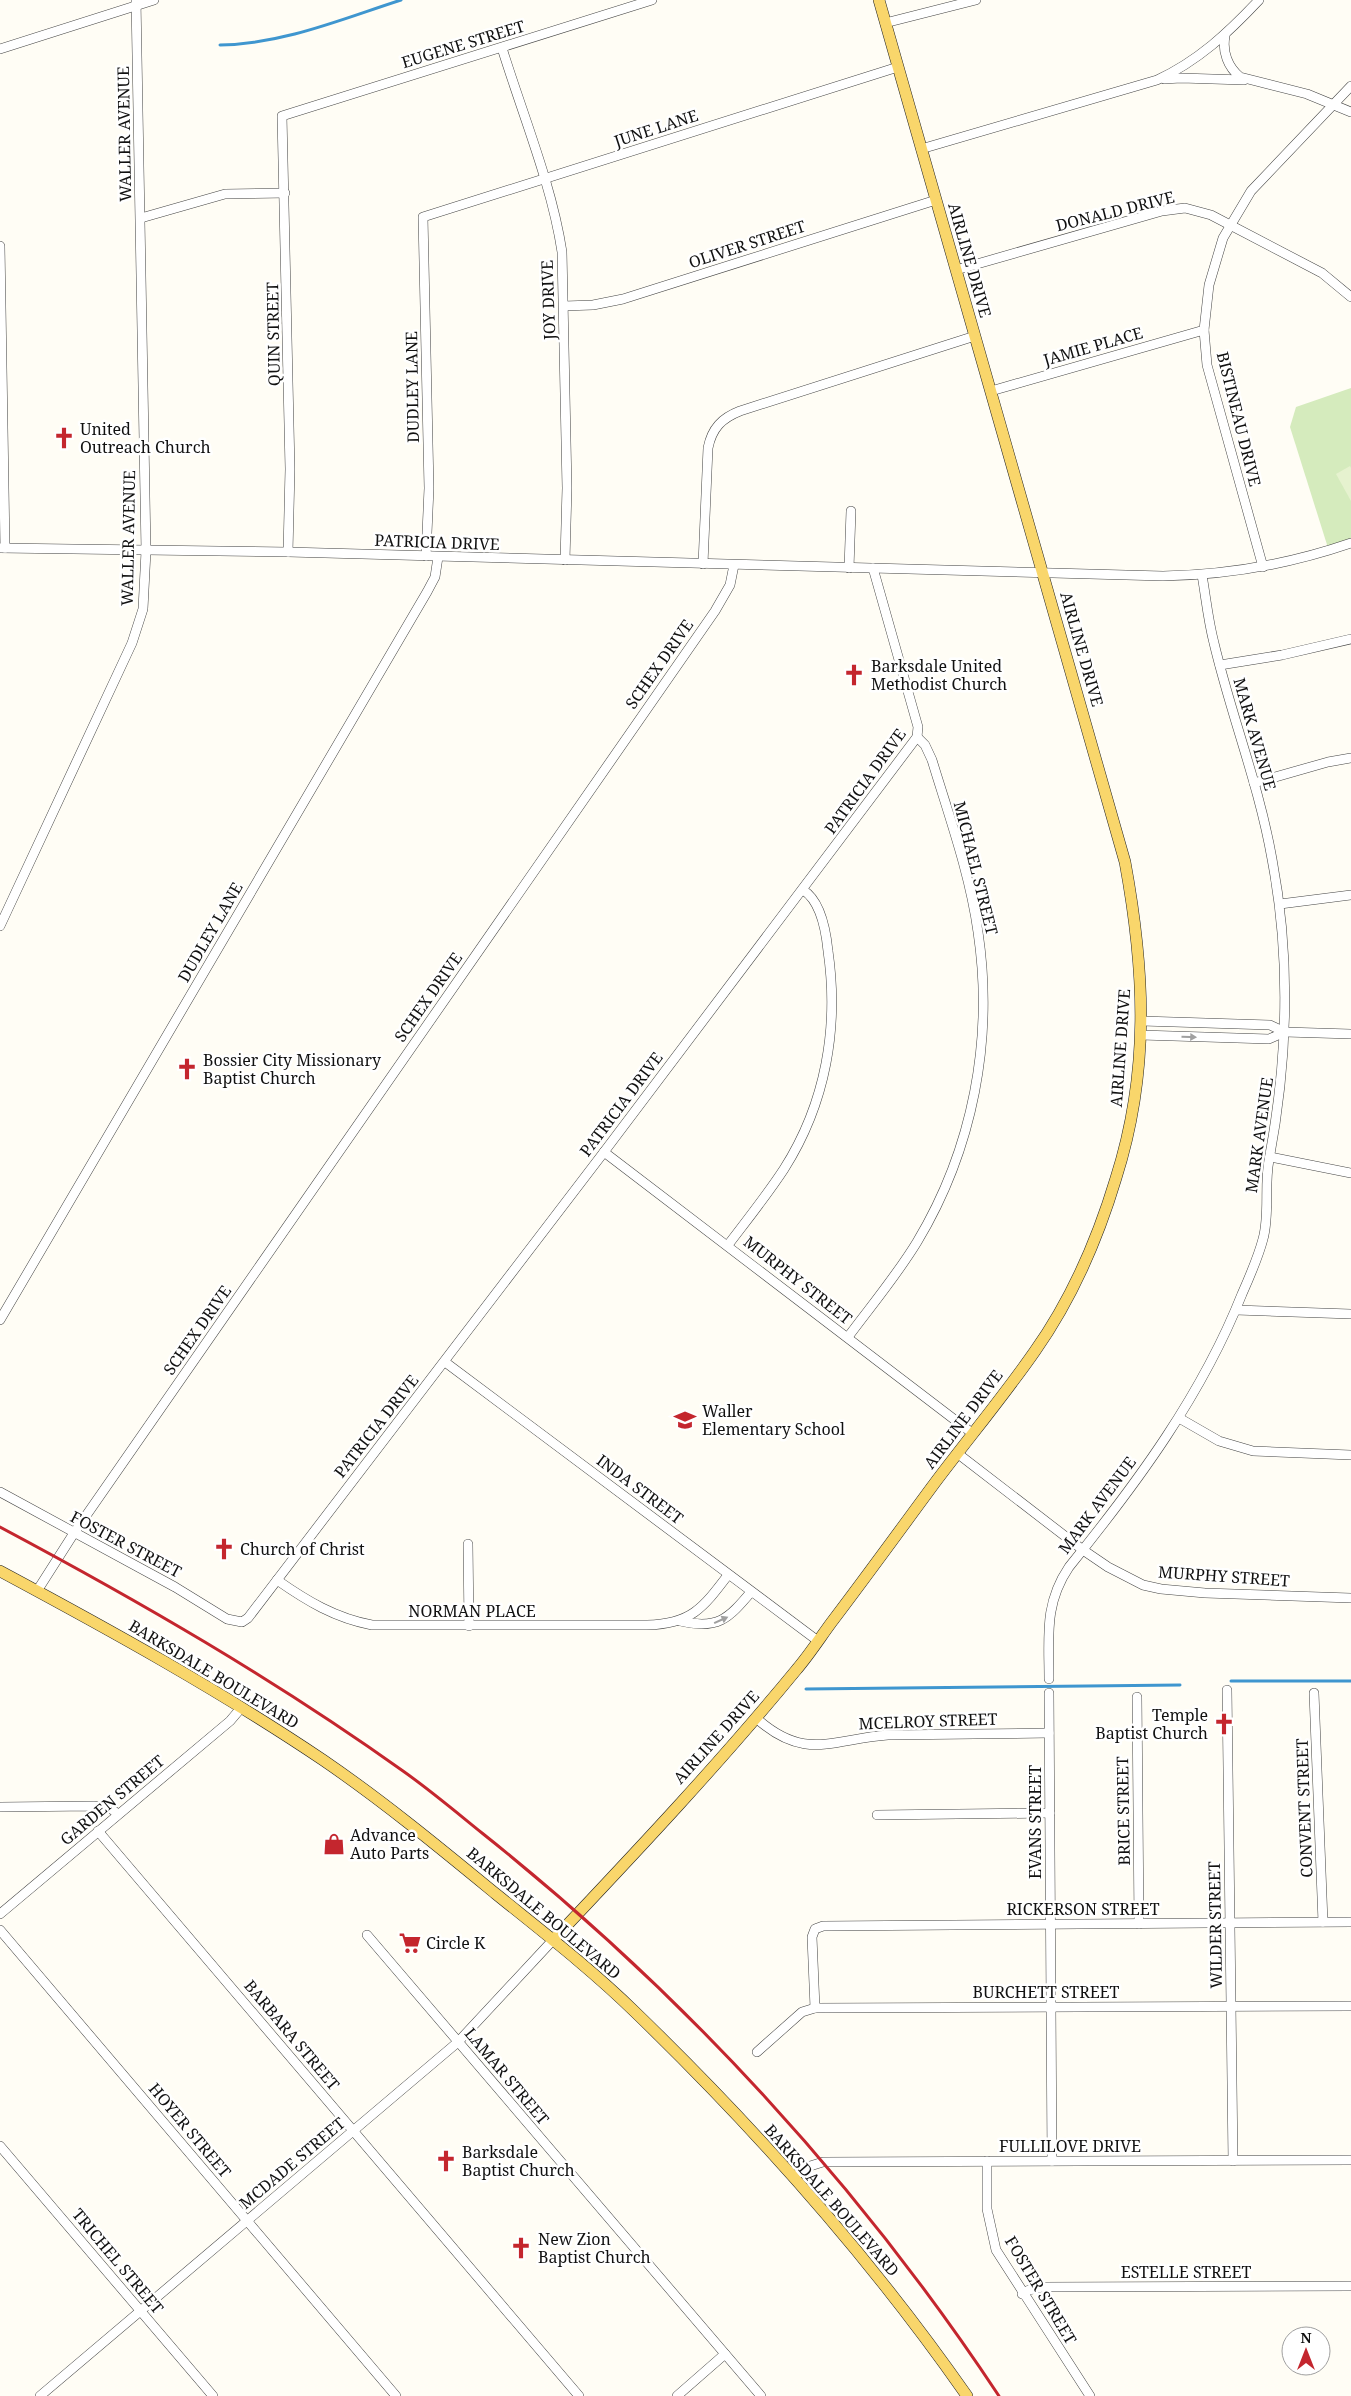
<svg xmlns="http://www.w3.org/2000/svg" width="1351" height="2396" font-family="'Noto Serif',serif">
<rect width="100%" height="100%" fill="#fffdf5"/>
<polygon fill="#d5ebbd" points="1351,388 1351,542 1329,551 1290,427 1296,407"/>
<polygon fill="#e6f2cf" points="1350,466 1351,468 1351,501 1336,474"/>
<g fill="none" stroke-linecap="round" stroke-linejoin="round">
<g stroke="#3f96cf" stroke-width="3">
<path d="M220 45C283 44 342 19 401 0"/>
<polyline points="1231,1681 1351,1681"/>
<polyline points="806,1689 1180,1685"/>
</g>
<g stroke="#444" stroke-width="10">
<g id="minor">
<polyline points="885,23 976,0"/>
<path d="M1225 36C1222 52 1228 67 1240 77L1307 94 1351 112"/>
<path d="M502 48C522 113 552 185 562 252L567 488 565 560"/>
<polyline points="0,49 154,0"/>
<polyline points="1164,79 1181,78 1244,80"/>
<path d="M921 149 1157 80C1198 61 1228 33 1259 0"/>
<polyline points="141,218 225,194 285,193"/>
<polyline points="0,246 5,548"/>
<polyline points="956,270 1162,211 1185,208 1211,215 1322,273 1351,297"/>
<polyline points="564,306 593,305 623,299 936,200"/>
<polyline points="991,391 1204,330"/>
<path d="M0 548 288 552 1163 576C1227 575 1290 564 1351 543"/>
<polyline points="288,552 290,469 282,116 652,0"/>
<polyline points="426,556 429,488 423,217 898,67"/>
<path d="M703 564 708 448C712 428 722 418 740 411L975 336"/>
<polyline points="1263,567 1207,365 1204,330 1209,285 1223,238 1251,191 1351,86"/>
<polyline points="849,568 851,511"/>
<polyline points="1220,665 1282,655 1351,639"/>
<polyline points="1254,783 1328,762 1351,758"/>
<polyline points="1280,904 1351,895"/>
<polyline points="0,926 132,643 143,609 146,551 136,0"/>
<polyline points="1142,1021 1270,1025 1285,1032 1351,1034"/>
<polyline points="1141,1035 1269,1039 1285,1032"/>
<polyline points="604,1152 972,1433"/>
<polyline points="1270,1157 1351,1173"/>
<path d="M728 1245C747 1220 767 1195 784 1169 826 1103 839 1027 828 951 826 931 821 901 803 890"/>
<polyline points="1236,1310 1351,1314"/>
<polyline points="0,1320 427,592 435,577 438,557"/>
<path d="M848 1337C871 1306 897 1275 917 1242 973 1149 994 1039 978 932 970 874 949 816 932 760L925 745 917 737"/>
<polyline points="445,1362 818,1641"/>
<polyline points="1179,1418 1219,1441 1253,1451 1351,1455"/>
<polyline points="957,1453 1083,1550 1108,1567 1143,1585 1161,1589 1205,1593 1351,1598"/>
<polyline points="0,1492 175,1587 227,1619 242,1622 248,1618 604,1152 917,737 918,727 873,568"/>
<polyline points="468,1544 469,1626"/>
<path d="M277 1580C307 1601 335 1618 372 1625H647C691 1624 703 1608 728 1575"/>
<polyline points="37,1591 74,1533 715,611 730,585 734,565"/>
<path d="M680 1621C718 1630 728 1619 751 1592"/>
<path d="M1049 1679C1049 1636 1044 1604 1069 1567 1137 1483 1202 1395 1242 1294 1250 1276 1258 1258 1263 1239 1270 1214 1264 1186 1269 1160 1288 1059 1291 959 1272 859 1259 785 1231 715 1214 643 1208 620 1206 598 1202 575"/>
<polyline points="1227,1690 1233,2161"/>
<polyline points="1049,1693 1052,2161"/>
<polyline points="1314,1693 1323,1922"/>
<polyline points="1137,1697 1139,1924"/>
<path d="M756 1718C805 1762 832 1739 888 1735L1049 1733"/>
<polyline points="0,1807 94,1806 110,1808 118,1814"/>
<polyline points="877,1815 1050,1813"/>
<polyline points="98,1831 579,2396"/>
<polyline points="0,1914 230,1721 241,1708"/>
<polyline points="0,1930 396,2396"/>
<polyline points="367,1935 761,2396"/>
<polyline points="815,2008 812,1937 815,1929 823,1926 1351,1922"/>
<polyline points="757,2052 802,2012 815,2008 1351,2006"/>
<polyline points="0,2146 213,2396"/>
<polyline points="987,2161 987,2209 996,2250 1090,2396"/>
<polyline points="794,2177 807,2167 823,2162 1351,2160"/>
<polyline points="1022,2294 1029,2290 1042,2287 1351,2286"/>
<polyline points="40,2396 458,2042 553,1940"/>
<polyline points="677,2396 725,2354"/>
</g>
</g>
<g stroke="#222" stroke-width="12">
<g id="major">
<path d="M0 1571C110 1630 219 1690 323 1760 383 1801 440 1848 496 1894 543 1932 591 1969 634 2011 756 2129 870 2257 967 2396"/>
<path d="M553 1940C636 1852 720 1763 797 1669 809 1655 820 1638 831 1623 866 1577 900 1530 934 1484 967 1440 1003 1397 1035 1351 1071 1300 1098 1238 1116 1178 1150 1071 1145 971 1125 862L879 0"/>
</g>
</g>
<use href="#minor" stroke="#fff" stroke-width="9"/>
<use href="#major" stroke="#f9d66b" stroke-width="11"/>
<path stroke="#c4262e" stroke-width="3" d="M0 1527C139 1601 274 1679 403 1771 430 1790 456 1812 482 1833 682 1992 858 2183 999 2396"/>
</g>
<defs><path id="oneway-solid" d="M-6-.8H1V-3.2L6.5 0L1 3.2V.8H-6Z" transform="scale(1.25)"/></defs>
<g fill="#a0a0a0">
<use href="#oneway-solid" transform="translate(1189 1037) rotate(2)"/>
<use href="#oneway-solid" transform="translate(721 1620) rotate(-24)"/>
</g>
<defs>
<g id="church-bare" transform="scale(1.725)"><path d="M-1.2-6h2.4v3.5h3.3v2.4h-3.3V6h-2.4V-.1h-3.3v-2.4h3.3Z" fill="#c4262e" stroke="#fff" stroke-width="2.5" paint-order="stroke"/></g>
<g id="school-bare" transform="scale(1.725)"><path d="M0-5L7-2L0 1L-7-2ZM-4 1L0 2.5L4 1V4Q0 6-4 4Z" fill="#c4262e" stroke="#fff" stroke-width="2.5" paint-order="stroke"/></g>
<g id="shop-bare" transform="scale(1.725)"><path d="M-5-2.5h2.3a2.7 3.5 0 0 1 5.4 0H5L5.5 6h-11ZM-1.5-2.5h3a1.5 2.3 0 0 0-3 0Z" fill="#c4262e" stroke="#fff" stroke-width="2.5" paint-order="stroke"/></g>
<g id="supermarket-bare" transform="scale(1.725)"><path d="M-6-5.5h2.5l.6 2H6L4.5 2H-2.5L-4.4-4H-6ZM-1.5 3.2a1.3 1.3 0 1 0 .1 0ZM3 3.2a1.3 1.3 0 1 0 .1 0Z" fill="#c4262e" stroke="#fff" stroke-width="2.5" paint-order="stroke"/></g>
</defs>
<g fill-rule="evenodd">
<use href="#church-bare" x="64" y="438"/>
<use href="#church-bare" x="854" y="675"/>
<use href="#church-bare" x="187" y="1069"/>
<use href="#school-bare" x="685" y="1420"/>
<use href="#church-bare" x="224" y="1549"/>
<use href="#church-bare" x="1224" y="1724"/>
<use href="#shop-bare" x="334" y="1844"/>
<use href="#supermarket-bare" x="410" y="1943"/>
<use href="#church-bare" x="446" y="2161"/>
<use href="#church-bare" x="521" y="2248"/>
</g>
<g text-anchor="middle" stroke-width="5" stroke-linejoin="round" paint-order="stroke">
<g font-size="16" fill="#111" stroke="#fff">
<text transform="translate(463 44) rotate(-17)" y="6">EUGENE STREET</text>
<text transform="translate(656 128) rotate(-18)" y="6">JUNE LANE</text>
<text transform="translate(124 134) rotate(-91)" y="6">WALLER AVENUE</text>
<text transform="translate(1115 211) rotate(-14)" y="6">DONALD DRIVE</text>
<text transform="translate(747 244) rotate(-18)" y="6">OLIVER STREET</text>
<text transform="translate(970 260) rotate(74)" y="6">AIRLINE DRIVE</text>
<text transform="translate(548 300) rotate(-92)" y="6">JOY DRIVE</text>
<text transform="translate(273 334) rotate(-91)" y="6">QUIN STREET</text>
<text transform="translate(1093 346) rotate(-16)" y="6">JAMIE PLACE</text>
<text transform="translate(412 387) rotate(-91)" y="6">DUDLEY LANE</text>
<text transform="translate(1239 419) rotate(76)" y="6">BISTINEAU DRIVE</text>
<text transform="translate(128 538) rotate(-89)" y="6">WALLER AVENUE</text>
<text transform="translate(437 542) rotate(2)" y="6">PATRICIA DRIVE</text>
<text transform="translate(1082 649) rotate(74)" y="6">AIRLINE DRIVE</text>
<text transform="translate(659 664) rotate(-55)" y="6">SCHEX DRIVE</text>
<text transform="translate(1255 734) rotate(74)" y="6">MARK AVENUE</text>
<text transform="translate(865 781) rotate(-54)" y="6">PATRICIA DRIVE</text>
<text transform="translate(976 868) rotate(76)" y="6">MICHAEL STREET</text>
<text transform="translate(210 932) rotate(-60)" y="6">DUDLEY LANE</text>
<text transform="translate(428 997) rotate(-55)" y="6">SCHEX DRIVE</text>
<text transform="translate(1120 1048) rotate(-86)" y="6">AIRLINE DRIVE</text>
<text transform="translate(621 1104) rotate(-53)" y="6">PATRICIA DRIVE</text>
<text transform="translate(1259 1135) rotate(-82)" y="6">MARK AVENUE</text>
<text transform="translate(798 1280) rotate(38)" y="6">MURPHY STREET</text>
<text transform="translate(197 1330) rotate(-55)" y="6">SCHEX DRIVE</text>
<text transform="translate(963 1419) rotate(-53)" y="6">AIRLINE DRIVE</text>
<text transform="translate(376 1426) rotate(-52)" y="6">PATRICIA DRIVE</text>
<text transform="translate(640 1489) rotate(37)" y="6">INDA STREET</text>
<text transform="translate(1097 1505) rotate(-53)" y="6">MARK AVENUE</text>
<text transform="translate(126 1544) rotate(28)" y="6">FOSTER STREET</text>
<text transform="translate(1224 1576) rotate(4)" y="6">MURPHY STREET</text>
<text x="472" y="1617">NORMAN PLACE</text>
<text transform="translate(214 1674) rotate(31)" y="6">BARKSDALE BOULEVARD</text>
<text transform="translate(928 1721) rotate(-2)" y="6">MCELROY STREET</text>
<text transform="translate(716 1737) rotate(-48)" y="6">AIRLINE DRIVE</text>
<text transform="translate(112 1800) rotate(-40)" y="6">GARDEN STREET</text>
<text transform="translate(1304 1808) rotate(-92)" y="6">CONVENT STREET</text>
<text transform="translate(1123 1811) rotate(-91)" y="6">BRICE STREET</text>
<text transform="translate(1035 1822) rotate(-90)" y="6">EVANS STREET</text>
<text x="1083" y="1915">RICKERSON STREET</text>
<text transform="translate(544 1913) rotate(40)" y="6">BARKSDALE BOULEVARD</text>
<text transform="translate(1215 1925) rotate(-91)" y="6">WILDER STREET</text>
<text x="1046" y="1998">BURCHETT STREET</text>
<text transform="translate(292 2035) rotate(50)" y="6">BARBARA STREET</text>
<text transform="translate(507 2076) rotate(50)" y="6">LAMAR STREET</text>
<text transform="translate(190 2130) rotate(50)" y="6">HOYER STREET</text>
<text x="1070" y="2152">FULLILOVE DRIVE</text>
<text transform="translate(292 2163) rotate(-40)" y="6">MCDADE STREET</text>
<text transform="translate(832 2200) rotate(49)" y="6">BARKSDALE BOULEVARD</text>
<text transform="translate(118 2261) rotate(50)" y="6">TRICHEL STREET</text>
<text x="1186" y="2278">ESTELLE STREET</text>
<text transform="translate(1041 2290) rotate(59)" y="6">FOSTER STREET</text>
</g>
<g font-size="16" fill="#111" stroke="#fff" text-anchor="start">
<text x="80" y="435">United<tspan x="80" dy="18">Outreach Church</tspan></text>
<text x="871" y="672">Barksdale United<tspan x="871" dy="18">Methodist Church</tspan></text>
<text x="203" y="1066">Bossier City Missionary<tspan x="203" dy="18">Baptist Church</tspan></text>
<text x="702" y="1417">Waller<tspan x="702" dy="18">Elementary School</tspan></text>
<text x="240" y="1555">Church of Christ</text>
<text x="1208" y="1721" text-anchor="end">Temple<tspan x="1208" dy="18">Baptist Church</tspan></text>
<text x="350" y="1841">Advance<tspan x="350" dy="18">Auto Parts</tspan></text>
<text x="426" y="1949">Circle K</text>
<text x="462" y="2158">Barksdale<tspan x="462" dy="18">Baptist Church</tspan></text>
<text x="538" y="2245">New Zion<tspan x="538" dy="18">Baptist Church</tspan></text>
</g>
</g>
<g transform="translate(1306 2351)"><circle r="24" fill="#ffffff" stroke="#a0a0a0"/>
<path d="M0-4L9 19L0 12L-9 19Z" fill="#c4262e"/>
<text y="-8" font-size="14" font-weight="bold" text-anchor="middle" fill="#111111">N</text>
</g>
</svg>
